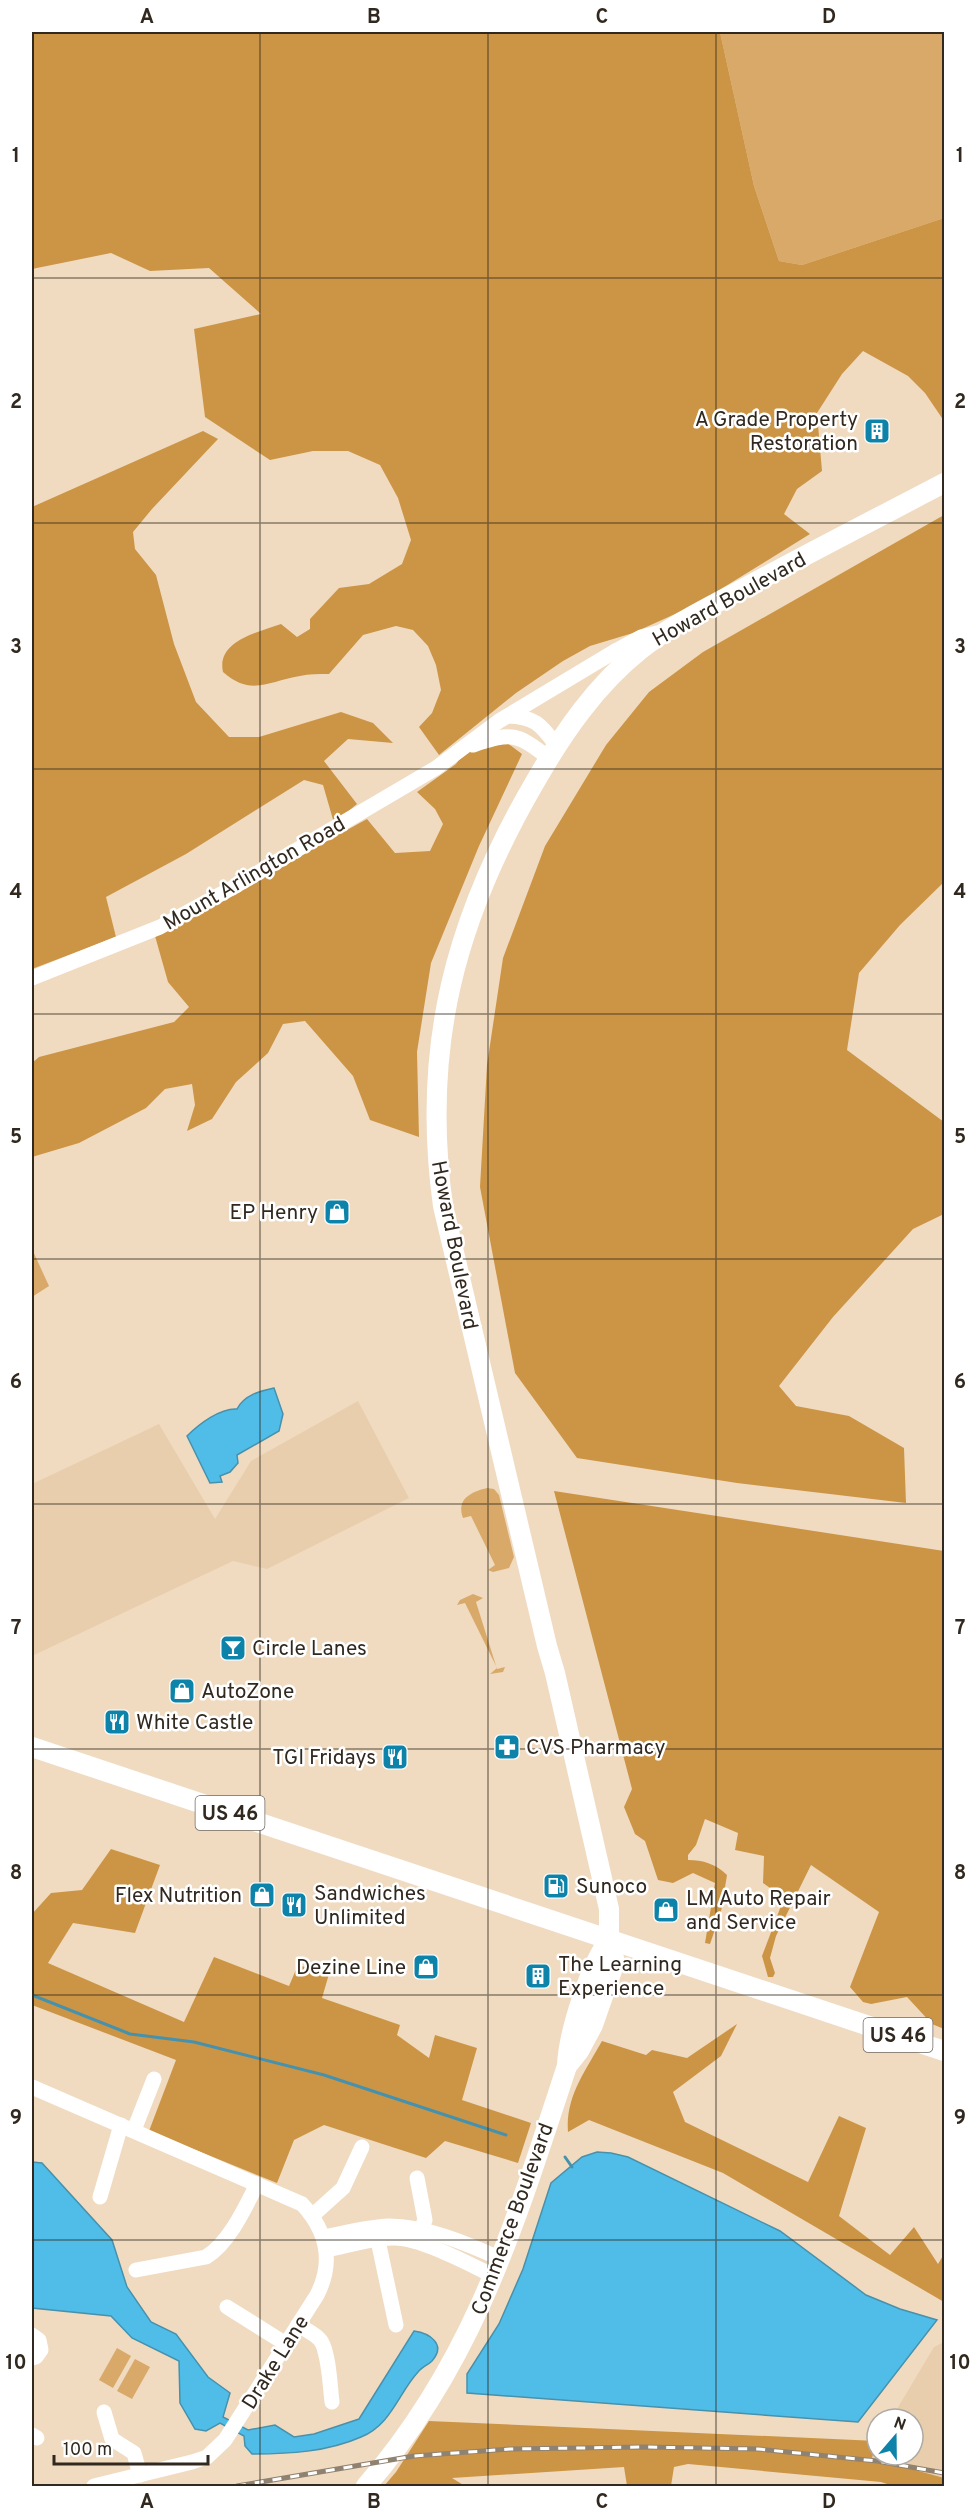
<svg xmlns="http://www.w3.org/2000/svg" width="976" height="2518" font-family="Overpass,sans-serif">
<rect width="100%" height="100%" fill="#f0dbc1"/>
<g fill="#e8cead">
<polygon points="358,1401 409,1498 267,1569 233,1561 32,1656 32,1484 159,1424 215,1519 251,1461"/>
<polygon points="944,2342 944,2478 872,2458 877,2441 877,2455 913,2455 913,2419 891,2419 934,2347"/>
</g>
<g fill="#d8a968">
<polygon points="720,32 944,32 944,218 802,265 779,261 754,186"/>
<polygon points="32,1249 49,1286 32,1297"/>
<path d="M487 1488 494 1489 499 1495 514 1557 509 1568 493 1572 488 1570 495 1565 471 1516 463 1518C456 1499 471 1492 487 1488Z"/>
<polygon points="473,1594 483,1598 476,1602 497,1669 505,1667 503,1672 490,1674 497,1668 465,1603 457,1605 460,1600"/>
<polygon points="117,2348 131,2356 113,2388 99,2380"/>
<polygon points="135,2359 150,2367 132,2399 117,2391"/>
</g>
<g fill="#cc9545">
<path d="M32 32H720L754 186 779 261 802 265 944 218V421L925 393 908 376 863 351 842 374 817 413 822 471 797 489 784 514 810 534 695 605 633 633 590 646 563 661 516 693 439 755 419 727 432 713 441 690 436 665 428 646 413 630 396 626 363 635 329 674C319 674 309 674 300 676 269 681 251 697 223 672 216 641 259 632 281 624L297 637 310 629V619L339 588 369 584 402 564 411 540 398 498 380 465 348 451H313L270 460 205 417 194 329 261 314 209 268 150 271 111 253 32 269Z"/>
<polygon points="203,431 218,439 152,509 133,532 135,549 156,575 174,644 196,702 229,737 259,737 341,712 373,723 393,743 348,739 324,761 357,804 334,823 323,785 304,780 186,854 106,897 116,937 32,969 32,507"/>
<polygon points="944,515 944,882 900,925 859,973 847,1050 944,1122 944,1214 913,1229 833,1317 779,1386 796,1406 849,1416 904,1448 906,1503 737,1483 577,1458 515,1373 480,1187 487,1065 503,958 545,846 606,745 649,692 703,652"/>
<polygon points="506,742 522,754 479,846 431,963 417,1052 419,1137 370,1120 353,1076 305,1021 283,1024 268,1053 236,1082 212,1119 187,1131 195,1105 192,1084 165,1089 146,1108 79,1143 32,1157 32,1063 39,1057 174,1022 189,1007 168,982 155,936 367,819 395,853 430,851 443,824 435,809 417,792 456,764 465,751"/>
<path d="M554 1491 944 1551V2029L932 2024 907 1997 871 2004 863 2002 850 1987 879 1912 811 1865 776 1936 770 1958 775 1973 773 1977H768L762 1956 784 1898 763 1883 764 1856 735 1850 738 1833 705 1819 696 1845 688 1855V1860C703 1860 716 1864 727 1875L721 1912 710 1944 705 1943 715 1883 693 1873 673 1883 658 1880 645 1841 635 1834 624 1807 632 1789Z"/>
<polygon points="111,1849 160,1865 135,1933 73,1923 48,1963 184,2022 214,1957 289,1986 298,1965 329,1974 322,1998 400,2025 397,2035 429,2058 435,2035 477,2048 462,2100 531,2123 518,2163 445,2141 426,2158 324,2125 294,2140 277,2183 149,2131 176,2060 32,2005 32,1914 51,1893 82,1890"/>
<path d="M737 2024 721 2056 673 2092 685 2122 808 2182 839 2116 866 2128 839 2216 890 2255 914 2227 938 2264 944 2254V2302L723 2173 589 2120 568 2132C565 2097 586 2070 602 2041L646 2055 652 2050 687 2058Z"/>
<polygon points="429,2421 877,2441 872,2458 944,2478 944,2486 893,2486 881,2482 688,2464 674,2467 671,2486 627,2486 624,2467 452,2478 465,2486 384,2486 396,2472"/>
</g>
<g fill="#50bde9" stroke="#4791ac" stroke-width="1.5">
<path d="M274 1388 283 1414 279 1431 237 1455 238 1463 230 1472 220 1476 222 1482 210 1483 187 1436C199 1424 220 1408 237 1409 244 1395 260 1391 274 1388Z"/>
<polygon points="597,2152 611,2153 628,2157 780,2231 866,2295 900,2309 937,2320 858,2422 467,2393 467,2374 499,2324 523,2269 551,2183 582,2157"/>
<path d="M32 2162 42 2163 112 2240 127 2287 151 2322 176 2334 208 2377 230 2393 223 2417 248 2430 275 2425 294 2437 314 2434 359 2419 414 2331C429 2333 447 2344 432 2361 428 2365 422 2367 418 2372 398 2394 391 2425 361 2437 327 2452 289 2454 252 2454L245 2446 244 2436 220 2423 206 2431 195 2429 180 2403 179 2361 132 2338 111 2316 32 2308Z"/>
</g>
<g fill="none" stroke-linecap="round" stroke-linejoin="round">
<g stroke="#4791ac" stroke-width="3">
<polyline points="32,1995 130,2034 194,2042 324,2075 506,2135"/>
<polyline points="565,2157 572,2167"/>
</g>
<g stroke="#fff" stroke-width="15">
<path d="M508 716C536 717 541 725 557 746"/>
<path d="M473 745C513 732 516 733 549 758"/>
<polyline points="32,978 160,927 232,888 436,768 499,721 617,650 641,637 657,633"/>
<path d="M32 2087 302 2204C327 2231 334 2262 317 2295L225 2440 207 2457 192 2462 94 2486"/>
<polyline points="134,2130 154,2079"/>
<polyline points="417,2178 425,2220 417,2239"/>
<polyline points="100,2197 121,2125"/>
<polyline points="313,2215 343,2188 362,2147"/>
<polyline points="376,2231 396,2325"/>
<path d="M324 2237C345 2233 367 2227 389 2226 426 2226 468 2244 501 2259"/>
<path d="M326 2250C348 2246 373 2237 395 2238 421 2238 469 2264 494 2276"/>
<path d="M136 2270 206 2257C229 2243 245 2208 257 2184"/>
<polyline points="227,2307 286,2344"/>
<path d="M298 2325C306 2330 316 2334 321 2341 329 2354 330 2386 332 2402"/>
<polyline points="32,2335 39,2340 41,2350 36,2357 32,2358"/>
<polyline points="104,2412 112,2439 134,2453 140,2475"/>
<polyline points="32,2435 37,2438"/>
</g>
<g stroke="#fff" stroke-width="20">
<polyline points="32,1747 944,2051"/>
<path d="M567 2066 579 2051 593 2025 615 1962 609 1940V1909L555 1673 547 1646 443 1206C421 1047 455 919 535 782 563 733 596 685 640 650 673 624 711 606 748 586 813 551 879 517 944 483"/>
<path d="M366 2486C475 2361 516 2220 567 2066 568 2034 590 1965 609 1940"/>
</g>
<g stroke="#908270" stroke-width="5">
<polyline id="rail" points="237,2486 414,2456 510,2449 644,2447 758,2449 877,2461 944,2473"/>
</g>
<use href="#rail" stroke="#fff" stroke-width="3" stroke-dasharray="9" stroke-linecap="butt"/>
</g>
<path fill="none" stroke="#31291f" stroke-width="1.5" stroke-opacity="0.55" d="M260 32V2486M488 32V2486M716 32V2486M32 278H944M32 523H944M32 769H944M32 1014H944M32 1259H944M32 1504H944M32 1749H944M32 1995H944M32 2240H944"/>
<defs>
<g id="building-square" transform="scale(1.35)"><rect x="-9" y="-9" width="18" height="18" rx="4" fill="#0e83a9" stroke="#fff"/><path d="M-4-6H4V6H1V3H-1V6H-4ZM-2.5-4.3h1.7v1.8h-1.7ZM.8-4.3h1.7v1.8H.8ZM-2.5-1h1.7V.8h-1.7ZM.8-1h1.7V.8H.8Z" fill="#fff"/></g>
<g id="shop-square" transform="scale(1.35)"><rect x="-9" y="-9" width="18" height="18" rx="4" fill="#0e83a9" stroke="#fff"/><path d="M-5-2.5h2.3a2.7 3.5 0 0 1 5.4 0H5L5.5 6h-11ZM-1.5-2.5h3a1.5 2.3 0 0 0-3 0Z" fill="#fff"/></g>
<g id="bar-square" transform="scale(1.35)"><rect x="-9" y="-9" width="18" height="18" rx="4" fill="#0e83a9" stroke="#fff"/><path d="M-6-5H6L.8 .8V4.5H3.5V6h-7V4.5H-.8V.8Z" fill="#fff"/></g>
<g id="restaurant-square" transform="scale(1.35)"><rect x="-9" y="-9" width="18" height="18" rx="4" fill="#0e83a9" stroke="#fff"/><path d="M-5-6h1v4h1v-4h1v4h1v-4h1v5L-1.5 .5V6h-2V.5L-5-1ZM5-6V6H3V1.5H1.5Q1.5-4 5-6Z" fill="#fff"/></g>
<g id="pharmacy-square" transform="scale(1.35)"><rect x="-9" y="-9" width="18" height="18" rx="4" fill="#0e83a9" stroke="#fff"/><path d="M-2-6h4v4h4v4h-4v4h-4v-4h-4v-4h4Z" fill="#fff"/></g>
<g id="fuel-square" transform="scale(1.35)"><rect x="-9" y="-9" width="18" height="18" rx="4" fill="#0e83a9" stroke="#fff"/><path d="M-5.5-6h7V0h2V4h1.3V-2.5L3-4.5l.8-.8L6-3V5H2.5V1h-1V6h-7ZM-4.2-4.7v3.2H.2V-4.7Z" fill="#fff"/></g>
</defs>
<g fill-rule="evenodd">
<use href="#building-square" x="877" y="431"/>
<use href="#shop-square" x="337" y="1212"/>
<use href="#bar-square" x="233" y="1648"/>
<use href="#shop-square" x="182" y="1691"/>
<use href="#restaurant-square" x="117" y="1722"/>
<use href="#pharmacy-square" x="507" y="1747"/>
<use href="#restaurant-square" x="395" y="1757"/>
<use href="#fuel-square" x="556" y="1886"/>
<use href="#shop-square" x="262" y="1895"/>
<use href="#restaurant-square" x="294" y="1905"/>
<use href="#shop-square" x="666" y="1910"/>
<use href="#shop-square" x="426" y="1967"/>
<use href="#building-square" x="538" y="1976"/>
</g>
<g text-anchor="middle" stroke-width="5" stroke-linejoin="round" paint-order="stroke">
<g fill="#fff" stroke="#6f6962" stroke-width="1.5">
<rect x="195.5" y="1796" width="69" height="34" rx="4.5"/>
<rect x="863.5" y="2018" width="69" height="34" rx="4.5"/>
</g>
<g font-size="20" font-weight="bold" fill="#31291f">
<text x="230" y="1820">US 46</text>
<text x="898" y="2042">US 46</text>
</g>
<g font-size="21" fill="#31291f" stroke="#fff" text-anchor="start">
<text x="858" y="426" text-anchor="end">A Grade Property<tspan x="858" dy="24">Restoration</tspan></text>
<text x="318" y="1219" text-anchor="end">EP Henry</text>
<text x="252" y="1655">Circle Lanes</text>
<text x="201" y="1698">AutoZone</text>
<text x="136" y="1729">White Castle</text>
<text x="526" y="1754">CVS Pharmacy</text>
<text x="376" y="1764" text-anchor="end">TGI Fridays</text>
<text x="576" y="1893">Sunoco</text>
<text x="314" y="1900">Sandwiches<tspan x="314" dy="24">Unlimited</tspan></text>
<text x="242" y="1902" text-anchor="end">Flex Nutrition</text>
<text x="686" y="1905">LM Auto Repair<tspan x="686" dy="24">and Service</tspan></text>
<text x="558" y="1971">The Learning<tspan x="558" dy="24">Experience</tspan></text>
<text x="406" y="1974" text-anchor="end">Dezine Line</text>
</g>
<g font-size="21" fill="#31291f" stroke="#fff">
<text transform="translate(729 599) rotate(-29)" y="7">Howard Boulevard</text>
<text transform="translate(254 873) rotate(-30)" y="7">Mount Arlington Road</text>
<text transform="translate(455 1245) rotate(79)" y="7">Howard Boulevard</text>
<text transform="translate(512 2219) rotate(-70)" y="7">Commerce Boulevard</text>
<text transform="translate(275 2362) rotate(-58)" y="7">Drake Lane</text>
</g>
</g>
<rect width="976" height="2518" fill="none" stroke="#ffffff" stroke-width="66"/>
<g transform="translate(895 2437) rotate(20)"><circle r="28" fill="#ffffff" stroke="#ada9a5" stroke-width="1.5"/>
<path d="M0-4.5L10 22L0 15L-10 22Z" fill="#0e83a9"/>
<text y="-9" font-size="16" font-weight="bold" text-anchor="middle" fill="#31291f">N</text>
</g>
<path d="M54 2455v9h154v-9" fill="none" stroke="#31291f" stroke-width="3"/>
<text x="63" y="2455" font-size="18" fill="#31291f" stroke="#ffffff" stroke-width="4.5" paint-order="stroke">100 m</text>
<rect x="33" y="33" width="910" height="2452" fill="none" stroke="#31291f" stroke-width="2"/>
<g font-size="20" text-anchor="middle" font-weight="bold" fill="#31291f">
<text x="147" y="23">A</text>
<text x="374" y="23">B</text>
<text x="602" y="23">C</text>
<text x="829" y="23">D</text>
<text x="16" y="162">1</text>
<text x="960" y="162">1</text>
<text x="16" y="408">2</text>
<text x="960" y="408">2</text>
<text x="16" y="653">3</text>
<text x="960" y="653">3</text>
<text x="16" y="898">4</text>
<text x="960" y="898">4</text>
<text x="16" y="1143">5</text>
<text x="960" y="1143">5</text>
<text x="16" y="1388">6</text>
<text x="960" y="1388">6</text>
<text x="16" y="1634">7</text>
<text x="960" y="1634">7</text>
<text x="16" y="1879">8</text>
<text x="960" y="1879">8</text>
<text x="16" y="2124">9</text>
<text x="960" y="2124">9</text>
<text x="16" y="2369">10</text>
<text x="960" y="2369">10</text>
<text x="147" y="2508">A</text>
<text x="374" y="2508">B</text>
<text x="602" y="2508">C</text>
<text x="829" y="2508">D</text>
</g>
</svg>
